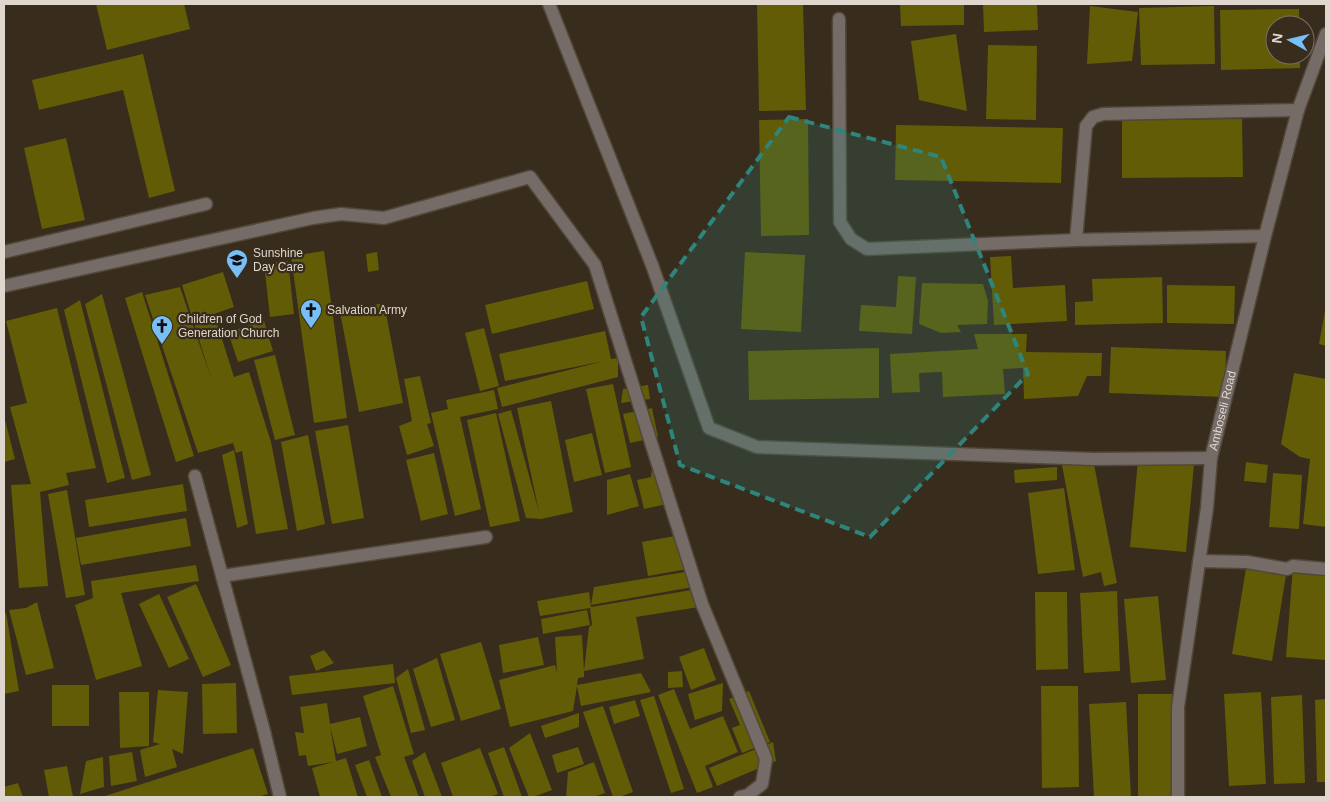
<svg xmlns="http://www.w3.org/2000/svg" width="1330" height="801" font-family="Arial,sans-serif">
<rect width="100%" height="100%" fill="#382c1d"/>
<g fill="#615c05">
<polygon points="96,4 184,4 190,29 107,50"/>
<polygon points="757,4 803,4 806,110 759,111"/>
<polygon points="900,4 964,4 964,25 901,26"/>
<polygon points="983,4 1037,4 1038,30 984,32"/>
<polygon points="1090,6 1138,12 1132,61 1087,64"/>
<polygon points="1214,6 1215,64 1141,65 1139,8"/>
<polygon points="1299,9 1299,25 1275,25 1275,55 1300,55 1300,68 1221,70 1220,10"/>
<polygon points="956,34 967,111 919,100 911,41"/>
<polygon points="988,45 1037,46 1036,120 986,119"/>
<polygon points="143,54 175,191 149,198 123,90 39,110 32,80"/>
<polygon points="808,119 809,235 761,236 759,120"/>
<polygon points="1242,119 1243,177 1122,178 1122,120"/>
<polygon points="896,125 1063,128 1061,183 895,180"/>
<polygon points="66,138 85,220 42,229 24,148"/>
<polygon points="324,251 347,418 314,423 291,256"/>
<polygon points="377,252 379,270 368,272 366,254"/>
<polygon points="745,252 805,255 801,332 741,329"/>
<polygon points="1011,256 1013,288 1065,285 1067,321 994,325 990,257"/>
<polygon points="288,261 294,314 270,317 264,264"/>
<polygon points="223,272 234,307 214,314 234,377 249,372 271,442 288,529 256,534 242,451 236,453 233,443 198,453 145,295 180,287 211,378 182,285"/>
<polygon points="898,276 916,277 912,334 859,331 861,305 896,307"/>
<polygon points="1162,277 1163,323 1075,325 1075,302 1093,301 1092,279"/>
<polygon points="587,281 594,309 492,334 485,305"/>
<polygon points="922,283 983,284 988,301 987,324 957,325 961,332 941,333 919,324"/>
<polygon points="1167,285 1235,286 1234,324 1167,323"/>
<polygon points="142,292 194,456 176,462 125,298"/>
<polygon points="102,294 151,475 132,480 85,304"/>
<polygon points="80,300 125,478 107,483 64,310"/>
<polygon points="384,303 403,403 359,412 340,312"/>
<polygon points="57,308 96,468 66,473 69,485 40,492 48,586 19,588 11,485 31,484 10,407 27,403 6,321"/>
<polygon points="1325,311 1326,311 1326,346 1319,344"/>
<polygon points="264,321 273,351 238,362 228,332"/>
<polygon points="484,328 499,386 480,391 465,333"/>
<polygon points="605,331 611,359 618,358 618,377 502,407 497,388 604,361 505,381 499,354"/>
<polygon points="974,334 1027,334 1026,352 1102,353 1101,376 1087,376 1078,396 1024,399 1023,368 1003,369 1005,394 943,397 942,372 919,373 920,392 892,393 890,354 978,349"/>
<polygon points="1111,347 1226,351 1225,397 1109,393"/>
<polygon points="879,348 879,398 749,400 748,351"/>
<polygon points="275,355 295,435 275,440 254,360"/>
<polygon points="1294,373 1326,379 1326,527 1303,524 1310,459 1300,457 1281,444"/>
<polygon points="420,376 431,423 427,424 434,446 407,455 399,426 412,421 404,379"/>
<polygon points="613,384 631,467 605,473 586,389"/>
<polygon points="648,385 650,399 621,403 623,389"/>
<polygon points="494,390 498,409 460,417 481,509 455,516 431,413 448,409 446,400"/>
<polygon points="551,401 573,512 541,519 526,518 498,414 511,410 539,512 517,408"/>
<polygon points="652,408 658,437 630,443 623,414"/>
<polygon points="496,413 520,521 490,527 467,420"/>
<polygon points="4,416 15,459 4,462"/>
<polygon points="348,425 364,518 332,524 315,431"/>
<polygon points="592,433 602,475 574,482 565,440"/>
<polygon points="308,435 325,524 297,531 281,442"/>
<polygon points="234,450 248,524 237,528 222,455"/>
<polygon points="434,453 448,514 421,521 406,460"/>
<polygon points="1093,459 1117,583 1104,586 1101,572 1083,577 1062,465"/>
<polygon points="1138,460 1194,464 1186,552 1130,547"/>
<polygon points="1246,462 1268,465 1266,483 1244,481"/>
<polygon points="663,466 671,503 644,509 637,480 651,477 652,469"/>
<polygon points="1057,467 1057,480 1015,483 1014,470"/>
<polygon points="1273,473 1302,475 1299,529 1269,527"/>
<polygon points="630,474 639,506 607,515 607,480"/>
<polygon points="183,484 187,511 89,527 85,500"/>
<polygon points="1064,488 1075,570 1038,574 1028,493"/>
<polygon points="67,490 85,595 66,598 48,494"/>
<polygon points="186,518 191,546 81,565 76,538"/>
<polygon points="686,534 693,568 648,576 642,542"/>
<polygon points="1247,562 1287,569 1272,661 1232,654"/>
<polygon points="196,565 199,581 121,593 142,666 96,680 75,605 93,598 91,581"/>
<polygon points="1293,566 1326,569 1326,660 1286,657"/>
<polygon points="691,571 699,586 591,605 594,587"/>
<polygon points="196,584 231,665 203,677 167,597"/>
<polygon points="703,588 705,606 636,617 644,659 584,671 584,677 578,678 577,685 641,673 651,692 581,706 577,686 573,711 510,727 499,680 555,665 557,673 555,637 582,635 584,671 589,627 592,625 590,608 540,616 537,601 589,592 591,607"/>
<polygon points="1117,591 1120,671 1084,673 1080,593"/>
<polygon points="1035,592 1067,592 1068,669 1036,670"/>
<polygon points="159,594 189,659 169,668 139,604"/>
<polygon points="1158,596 1166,680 1131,683 1124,599"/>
<polygon points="37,602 54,668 26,675 9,610 26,608"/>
<polygon points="587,610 590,625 543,634 541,619"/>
<polygon points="6,613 19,691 4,694 4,614"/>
<polygon points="538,637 544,665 503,673 499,645"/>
<polygon points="481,642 501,709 461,721 440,654"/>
<polygon points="704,648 716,680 691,690 679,657"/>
<polygon points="324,650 334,663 316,671 310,656"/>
<polygon points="437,658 455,720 431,727 413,669"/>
<polygon points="393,664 395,683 292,695 289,676"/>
<polygon points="408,669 425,730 411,733 396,678"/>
<polygon points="682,671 683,687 668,688 668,672"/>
<polygon points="236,683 237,733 203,734 202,684"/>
<polygon points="723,683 722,711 695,720 688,694"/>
<rect x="52" y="685" width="37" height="41"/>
<polygon points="393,686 414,754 404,757 419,797 391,797 375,757 381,755 363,696"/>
<polygon points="1041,686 1078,686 1079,787 1042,788"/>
<polygon points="674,689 690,729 723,716 738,752 705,766 713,787 697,793 658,695"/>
<polygon points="158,690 188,692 183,754 172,749 177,767 145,777 140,750 160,744 153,742"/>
<polygon points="749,691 770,742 742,753 732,728 740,725 729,699"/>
<polygon points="119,692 149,692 149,746 120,748"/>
<polygon points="1261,692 1266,784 1229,786 1224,694"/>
<polygon points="1138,694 1172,694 1171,796 1138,796"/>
<polygon points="1302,695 1305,783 1274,784 1271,697"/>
<polygon points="654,696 684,789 671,793 640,700"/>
<polygon points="1326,699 1326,782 1317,782 1315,700"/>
<polygon points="635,700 640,716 614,724 609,707"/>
<polygon points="1126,702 1131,797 1094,797 1089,704"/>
<polygon points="327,703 330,724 360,717 367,746 337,754 330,726 336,761 346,758 358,797 320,797 312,768 333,762 308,766 306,755 299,756 295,732 304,733 300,707"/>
<polygon points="603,706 633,792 619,797 613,797 583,712"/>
<polygon points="579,713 579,727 545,738 541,726"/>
<polygon points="530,733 552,790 533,797 529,797 509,748"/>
<polygon points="773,742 776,761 717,786 709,768"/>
<polygon points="504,747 522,797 504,797 488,753"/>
<polygon points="578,747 584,764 557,773 552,755"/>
<polygon points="253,748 268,794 258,797 102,797"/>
<polygon points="480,748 498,794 490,797 453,797 441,763"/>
<polygon points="132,752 137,781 111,786 109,756"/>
<polygon points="425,752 442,797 425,797 412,761"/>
<polygon points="103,757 104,787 80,794 86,761"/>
<polygon points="369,760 382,797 367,797 355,765"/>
<polygon points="594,762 605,793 593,797 566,797 568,772"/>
<polygon points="67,766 73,797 49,797 44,770"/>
<polygon points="18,783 23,797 4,797 4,787"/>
</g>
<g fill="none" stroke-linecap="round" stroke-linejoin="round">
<g stroke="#534739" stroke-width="15">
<g id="minor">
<polyline points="549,4 652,265 709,428 757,447 1093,459 1211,458"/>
<polyline points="839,19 840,222 851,239 867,249 1076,240 1265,236"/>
<polyline points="1076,240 1086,126 1093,117 1103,114 1298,110"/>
<polyline points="4,252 206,204"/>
<polyline points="4,286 313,218 341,214 384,218 530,177 595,265 702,604 766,759 762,784 748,795 740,797"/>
<polyline points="195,476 264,731 280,797"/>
<polyline points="1199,561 1247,562 1287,569 1293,566 1326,569"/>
<polyline points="222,576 486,537"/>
<path id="s1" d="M1178 797V707L1207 508 1211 458 1265 236 1298 110 1326 34"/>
</g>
</g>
<use href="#minor" stroke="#756b67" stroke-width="12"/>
</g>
<path fill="#2e857c" fill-opacity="0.2" stroke="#2e857c" stroke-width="4" stroke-dasharray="10 6" stroke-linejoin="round" d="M789 117 941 157 1028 374 870 537 680 465 641 317Z"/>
<defs>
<g id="school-pin" transform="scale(1.125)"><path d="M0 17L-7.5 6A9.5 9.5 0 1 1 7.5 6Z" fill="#78bff7" stroke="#382c1d"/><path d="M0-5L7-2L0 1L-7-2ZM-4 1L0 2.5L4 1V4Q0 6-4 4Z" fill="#111"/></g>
<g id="church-pin" transform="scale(1.125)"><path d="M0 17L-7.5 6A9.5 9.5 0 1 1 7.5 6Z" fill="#78bff7" stroke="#382c1d"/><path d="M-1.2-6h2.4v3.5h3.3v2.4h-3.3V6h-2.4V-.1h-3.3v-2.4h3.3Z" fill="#111"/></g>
</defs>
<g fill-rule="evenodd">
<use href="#school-pin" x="237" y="260"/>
<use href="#church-pin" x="311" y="310"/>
<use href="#church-pin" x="162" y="326"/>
</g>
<g text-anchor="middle" stroke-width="4.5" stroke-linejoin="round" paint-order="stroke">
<g font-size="12" fill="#dfd7cd" stroke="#382c1d" text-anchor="start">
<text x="253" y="257">Sunshine<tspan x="253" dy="14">Day Care</tspan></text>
<text x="327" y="314">Salvation Army</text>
<text x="178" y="323">Children of God<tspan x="178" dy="14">Generation Church</tspan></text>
</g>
<g font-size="12" fill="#dfd7cd" stroke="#382c1d">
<text dy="4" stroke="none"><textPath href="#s1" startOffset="390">Amboseli Road</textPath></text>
</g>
</g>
<rect width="1330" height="801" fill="none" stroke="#dfd7cd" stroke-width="10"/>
<g transform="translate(1290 40) rotate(278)"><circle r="24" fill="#382c1d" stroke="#7b7063"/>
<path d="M0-4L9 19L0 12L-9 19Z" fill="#78bff7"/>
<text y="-8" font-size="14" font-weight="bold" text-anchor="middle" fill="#dfd7cd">N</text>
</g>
</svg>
